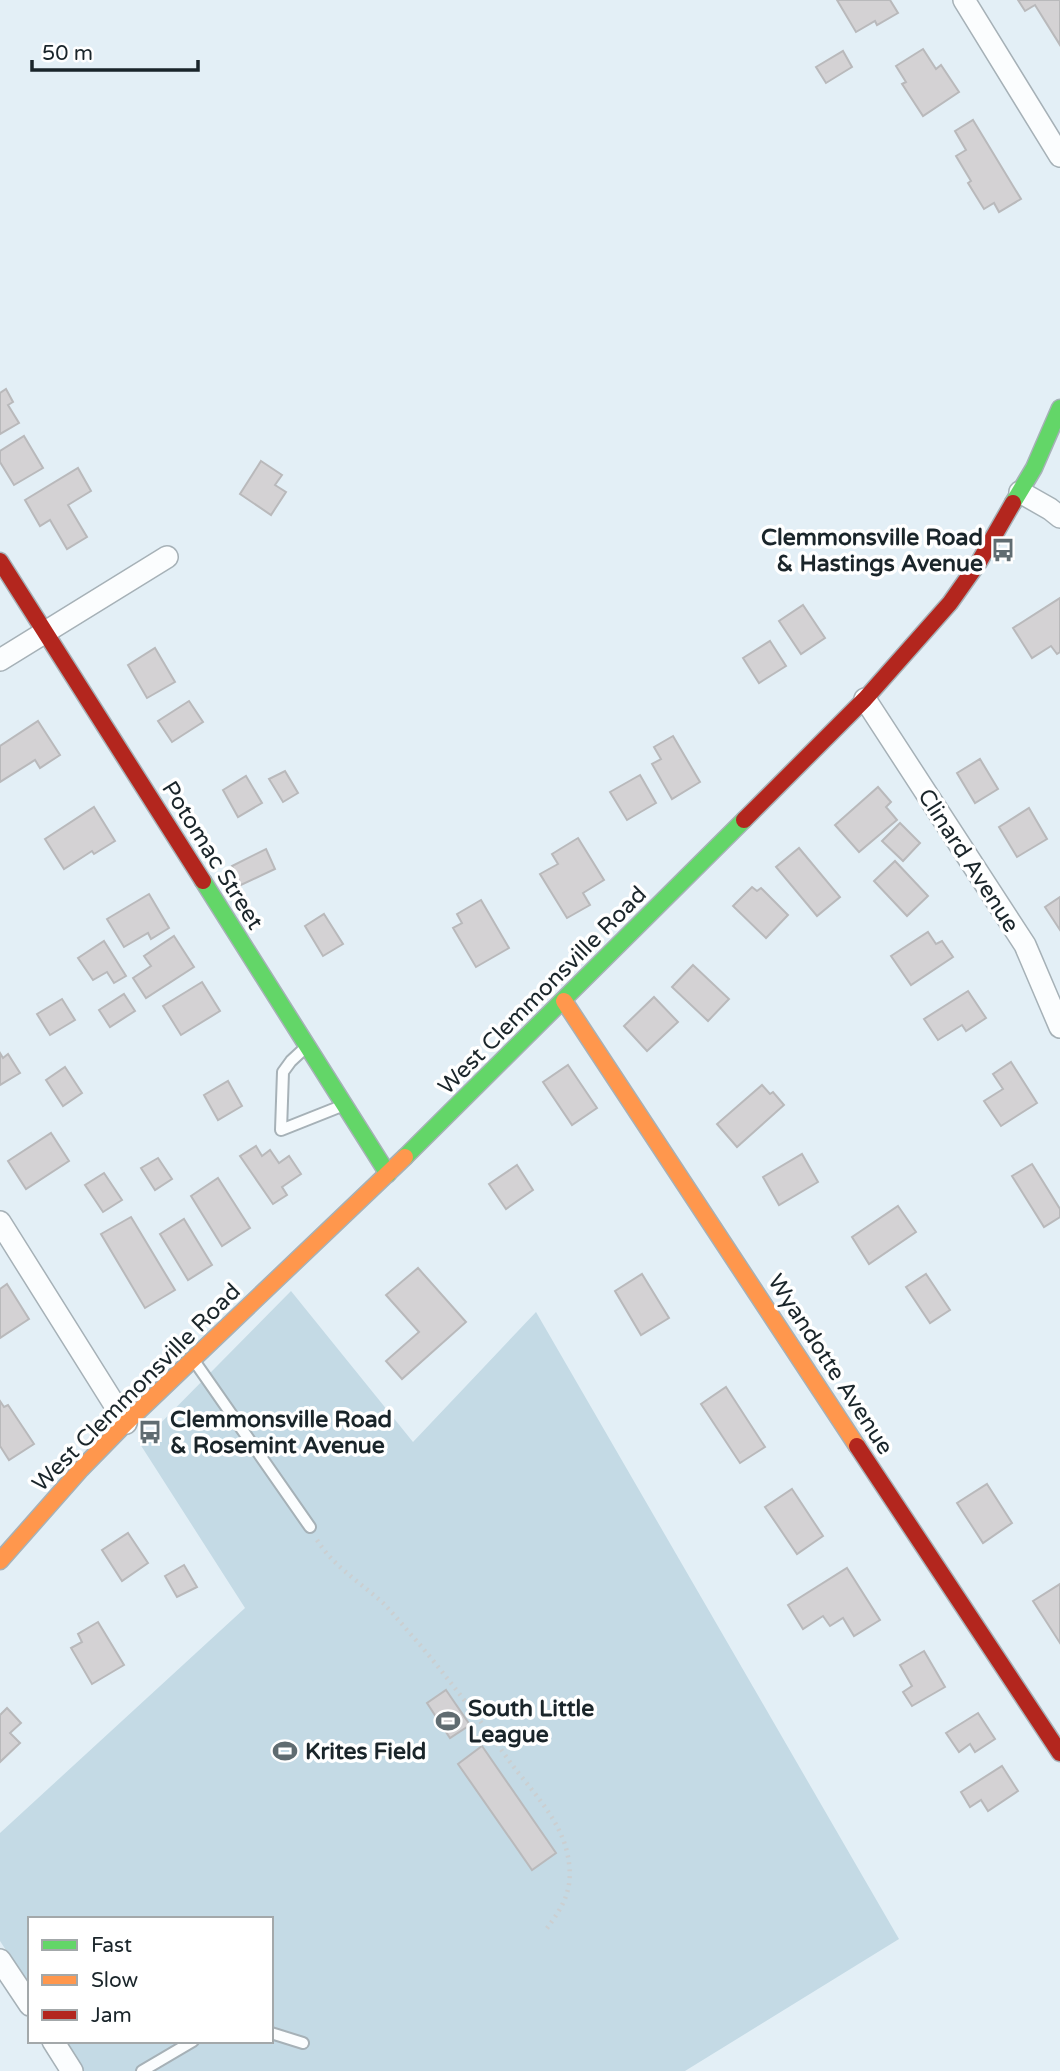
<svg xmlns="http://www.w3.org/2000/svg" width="1060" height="2071" font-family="'Varela Round',sans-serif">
<rect width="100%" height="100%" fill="#e3eff6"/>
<polygon fill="#c4dae5" points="291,1291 413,1442 536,1312 899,1939 685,2071 84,2071 64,2041 271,2041 271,1919 30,1919 30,1987 0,1941 0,1833 245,1608 140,1444"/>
<g fill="#d4d2d4" stroke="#b9b9bb" stroke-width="2">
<polygon points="837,0 890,0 898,13 877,25 875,21 856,32"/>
<polygon points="1018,0 1060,0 1060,45 1035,5 1025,11"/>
<polygon points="923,49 936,69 941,65 959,92 923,116 902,84 906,82 896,66"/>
<polygon points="843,51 852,67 826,83 816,67"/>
<polygon points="973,120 1021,199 999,212 994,203 984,209 968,183 971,181 956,156 966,150 955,131"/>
<polygon points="6,389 13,402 8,405 19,423 0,434 0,393"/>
<polygon points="24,436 43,468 14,485 0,462 0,451"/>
<polygon points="261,461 282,475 275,485 286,492 271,515 240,494"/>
<polygon points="78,468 91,491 68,505 87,537 67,549 50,520 40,526 25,500"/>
<polygon points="1060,598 1060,652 1057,654 1051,646 1032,658 1013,628"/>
<polygon points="803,605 825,638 801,654 779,621"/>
<polygon points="770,641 786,666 759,683 743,658"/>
<polygon points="155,648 175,682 147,698 128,665"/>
<polygon points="189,701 203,722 172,742 158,721"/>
<polygon points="38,721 60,755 40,768 35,760 0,782 0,746"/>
<polygon points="673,736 700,782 672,799 652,764 661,759 654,747"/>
<polygon points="980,759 998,789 975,803 957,773"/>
<polygon points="285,771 298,793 283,802 269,779"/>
<polygon points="640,775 656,803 627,820 610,792"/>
<polygon points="246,776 262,803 238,817 223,790"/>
<polygon points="878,787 891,802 886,807 897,820 859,852 835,825"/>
<polygon points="94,807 115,841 94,854 92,851 64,869 45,839"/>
<polygon points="1029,808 1047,839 1017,857 999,827"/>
<polygon points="900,823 920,843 903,861 882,841"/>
<polygon points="578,838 604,880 583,893 590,905 567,918 540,874 558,864 552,854"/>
<polygon points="799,848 840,897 817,916 776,867"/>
<polygon points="266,849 275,869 241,885 232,866"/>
<polygon points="895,861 928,896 907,916 874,881"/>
<polygon points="752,887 757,891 761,888 788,915 766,938 733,906"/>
<polygon points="149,894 169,928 151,939 148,933 124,947 107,919"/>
<polygon points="1060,897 1060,930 1045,907"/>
<polygon points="481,900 509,948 476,967 453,928 462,923 457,914"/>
<polygon points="324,914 343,944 323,956 305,926"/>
<polygon points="928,932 936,944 942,941 953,957 911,985 891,956"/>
<polygon points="174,936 194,967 146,998 133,978 151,966 144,956"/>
<polygon points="104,941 126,976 114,983 107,972 93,980 78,958"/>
<polygon points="693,965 729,999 708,1021 672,987"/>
<polygon points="202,982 220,1011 181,1035 163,1006"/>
<polygon points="968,991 986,1018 966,1031 962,1025 938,1040 924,1019"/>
<polygon points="124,994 135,1011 110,1027 99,1010"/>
<polygon points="654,997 678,1022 647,1051 624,1026"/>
<polygon points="62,999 75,1020 50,1035 37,1014"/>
<polygon points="0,1053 3,1058 8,1054 20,1073 0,1085"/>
<polygon points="1011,1062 1037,1103 1001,1126 984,1101 1003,1089 993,1074"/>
<polygon points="568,1065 597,1108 572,1125 543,1082"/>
<polygon points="65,1067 82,1093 63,1106 46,1080"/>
<polygon points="228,1081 242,1106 218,1120 204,1095"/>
<polygon points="762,1085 770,1094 773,1092 784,1105 737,1147 717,1124"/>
<polygon points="51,1133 69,1161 26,1189 8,1161"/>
<polygon points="256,1146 262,1156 270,1150 279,1163 289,1156 301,1174 282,1187 287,1195 273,1204 240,1156"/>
<polygon points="802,1154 818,1182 779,1205 763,1177"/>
<polygon points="158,1158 172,1179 155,1190 141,1168"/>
<polygon points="1032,1164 1060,1209 1060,1217 1044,1227 1012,1176"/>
<polygon points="517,1165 533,1190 506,1209 489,1184"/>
<polygon points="104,1173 122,1200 103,1212 85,1185"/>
<polygon points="218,1178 250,1228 222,1246 191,1196"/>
<polygon points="898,1206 916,1232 869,1264 852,1237"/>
<polygon points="131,1217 175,1290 145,1308 101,1234"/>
<polygon points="184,1219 212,1265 188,1280 160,1234"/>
<polygon points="418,1268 466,1322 402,1379 386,1361 419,1332 386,1295"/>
<polygon points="642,1274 669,1318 641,1335 615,1291"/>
<polygon points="926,1274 950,1310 930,1323 906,1287"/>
<polygon points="7,1284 29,1319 0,1338 0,1289"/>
<polygon points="726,1387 765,1447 740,1463 701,1404"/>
<polygon points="0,1401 4,1407 8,1405 34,1444 9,1460 0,1446"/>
<polygon points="987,1484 1012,1523 983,1543 957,1503"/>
<polygon points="792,1489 823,1536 797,1554 765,1507"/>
<polygon points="128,1533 148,1563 122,1581 102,1550"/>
<polygon points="184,1565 197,1587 177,1597 165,1576"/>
<polygon points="847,1568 880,1620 854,1636 843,1618 830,1626 823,1616 803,1629 788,1605"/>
<polygon points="1060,1584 1060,1643 1033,1601"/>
<polygon points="98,1622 124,1665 92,1684 71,1648 82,1642 78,1634"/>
<polygon points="924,1651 945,1687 912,1706 903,1692 912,1686 900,1665"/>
<polygon points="446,1690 470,1725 450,1738 427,1703"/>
<polygon points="7,1708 21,1723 10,1733 20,1743 0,1762 0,1715"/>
<polygon points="978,1713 995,1739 975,1752 970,1744 959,1752 946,1733"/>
<polygon points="482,1746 556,1853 532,1870 458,1764"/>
<polygon points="1002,1766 1018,1791 988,1811 981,1800 970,1807 961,1792"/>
</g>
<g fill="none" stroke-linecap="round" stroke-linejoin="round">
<g stroke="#a6b1b7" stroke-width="14">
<g id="lane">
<polyline points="305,1048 291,1061 283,1072 281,1130 344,1105"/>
<polyline points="195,1362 310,1527"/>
<polyline points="271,2033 303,2043"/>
<polyline points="142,2071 193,2041"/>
</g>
</g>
<g stroke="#a6b1b7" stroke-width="24">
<g id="street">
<polyline points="964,0 1060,156"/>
<polyline points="1020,492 1050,509 1060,517"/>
<polyline points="0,660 167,557"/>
<polyline points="865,699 1025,945 1060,1027"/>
<polyline points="0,1222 126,1423"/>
<polyline points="0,1960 30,2005"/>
<polyline points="53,2041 72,2071"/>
</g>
</g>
<g stroke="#a6b1b7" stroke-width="19">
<g id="fast">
<polyline points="1013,503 1034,468 1060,408"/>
<polyline points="203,881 388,1174"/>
<polyline points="405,1157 744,820"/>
</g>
</g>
<g stroke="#a6b1b7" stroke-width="19">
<g id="slow">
<polyline points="564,1001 857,1446"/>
<polyline points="0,1561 81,1469 126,1423 405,1157"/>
</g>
</g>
<g stroke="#a6b1b7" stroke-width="19">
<g id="jam">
<polyline points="0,561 203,881"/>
<polyline points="744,820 865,699 950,603 979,562 1013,503"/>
<polyline points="857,1446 1060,1753"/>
</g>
</g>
<path stroke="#cbcfd1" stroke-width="4.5" stroke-dasharray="2 5" stroke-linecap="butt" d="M317 1540C333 1566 361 1583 383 1603 394 1614 404 1627 415 1639 449 1679 480 1720 510 1762 531 1790 559 1818 567 1852 575 1887 565 1904 545 1931"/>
<use href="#lane" stroke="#fbfdfe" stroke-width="10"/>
<use href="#street" stroke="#fbfdfe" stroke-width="21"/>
<use href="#fast" stroke="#63d668" stroke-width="16"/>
<use href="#slow" stroke="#ff974d" stroke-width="16"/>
<use href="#jam" stroke="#b3261e" stroke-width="16"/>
</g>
<defs>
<g id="bus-bare" transform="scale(1.89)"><path d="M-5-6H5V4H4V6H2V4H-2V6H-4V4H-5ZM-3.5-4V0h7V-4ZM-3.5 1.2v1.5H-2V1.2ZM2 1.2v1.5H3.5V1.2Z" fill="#606c71" stroke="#fff" stroke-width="2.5" paint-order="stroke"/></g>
<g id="stadium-bare" transform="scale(1.89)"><path d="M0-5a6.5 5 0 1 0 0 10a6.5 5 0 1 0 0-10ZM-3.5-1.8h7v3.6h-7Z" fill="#606c71" stroke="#fff" stroke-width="2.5" paint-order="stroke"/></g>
</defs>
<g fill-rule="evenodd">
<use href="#bus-bare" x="1003" y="550"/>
<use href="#bus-bare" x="150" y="1432"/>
<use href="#stadium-bare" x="448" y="1721"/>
<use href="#stadium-bare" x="285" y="1751"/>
</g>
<g text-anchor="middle" stroke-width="7" stroke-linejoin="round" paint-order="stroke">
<g font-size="23" font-weight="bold" fill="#1a252a" stroke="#fff" text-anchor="start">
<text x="983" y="545" text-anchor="end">Clemmonsville Road<tspan x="983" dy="26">&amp; Hastings Avenue</tspan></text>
<text x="170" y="1427">Clemmonsville Road<tspan x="170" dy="26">&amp; Rosemint Avenue</tspan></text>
<text x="468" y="1716">South Little<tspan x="468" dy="26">League</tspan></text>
<text x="305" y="1759">Krites Field</text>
</g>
<g font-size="23" fill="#1a252a" stroke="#fff">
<text transform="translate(213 855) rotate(58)" y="8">Potomac Street</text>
<text transform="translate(969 860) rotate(57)" y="8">Clinard Avenue</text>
<text transform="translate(542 990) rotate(-45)" y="8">West Clemmonsville Road</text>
<text transform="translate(831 1364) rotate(57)" y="8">Wyandotte Avenue</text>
<text transform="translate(136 1387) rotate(-45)" y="8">West Clemmonsville Road</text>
</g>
</g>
<rect x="28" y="1917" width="245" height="126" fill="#ffffff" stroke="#a3a8aa" stroke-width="2"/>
<rect x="42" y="1940" width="35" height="10" fill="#63d668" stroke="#a3a8aa" stroke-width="2"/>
<text x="91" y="1952" font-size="21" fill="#1a252a">Fast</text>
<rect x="42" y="1975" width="35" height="10" fill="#ff974d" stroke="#a3a8aa" stroke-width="2"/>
<text x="91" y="1987" font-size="21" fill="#1a252a">Slow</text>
<rect x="42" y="2010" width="35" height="10" fill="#b3261e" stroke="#a3a8aa" stroke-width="2"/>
<text x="91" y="2022" font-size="21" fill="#1a252a">Jam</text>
<path d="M32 60v10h166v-10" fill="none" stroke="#1a252a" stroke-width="3.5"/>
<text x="42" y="60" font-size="21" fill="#1a252a" stroke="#ffffff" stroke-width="5" paint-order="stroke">50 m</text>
</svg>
